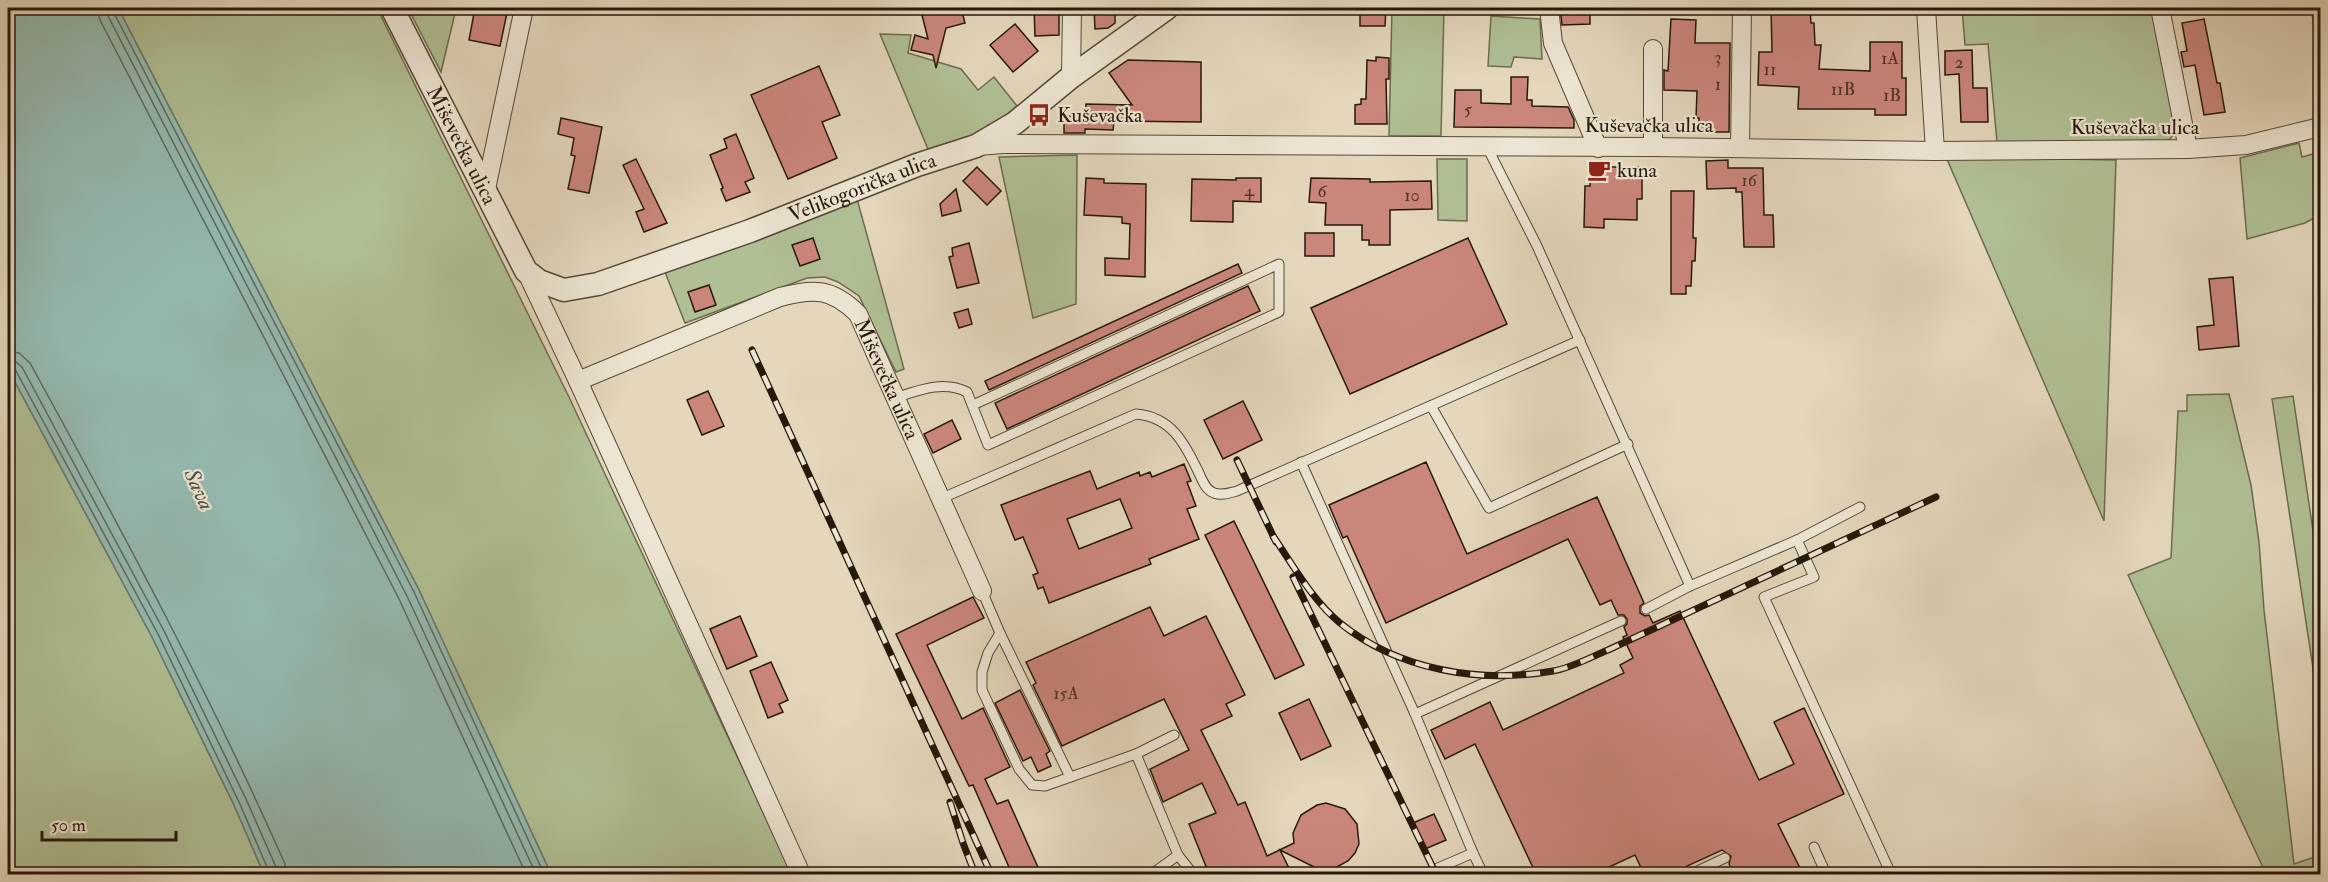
<svg xmlns="http://www.w3.org/2000/svg" width="2328" height="882" font-family="'IM FELL Double Pica',serif">
<rect width="100%" height="100%" fill="#e4d7bc"/>
<filter id="stains"><feTurbulence type="fractalNoise" baseFrequency=".00333" numOctaves="4"/><feColorMatrix values="0 0 0 0 .2 0 0 0 0 .09 0 0 0 0 .02 0 0 0 .5 -.17"/></filter>
<radialGradient id="worn" r=".72"><stop offset=".6" stop-color="#630" stop-opacity="0"/><stop offset="1" stop-color="#630" stop-opacity=".3"/></radialGradient>
<g fill="#b0bf94" stroke="#6b6c4f" stroke-width="1.5">
<polygon points="118,8 377,8 569,397 792,874 551,874 419,590"/>
<polygon points="408,8 452,8 455,13 441,72"/>
<polygon points="1392,8 1444,8 1441,136 1389,136"/>
<polygon points="1962,8 2074,8 2075,14 2128,8 2154,8 2176,132 2170,139 2162,143 1997,142 1988,44 1965,45"/>
<polygon points="2311,8 2320,8 2320,64"/>
<polygon points="1491,16 1540,19 1542,59 1514,57 1511,67 1488,66"/>
<polygon points="880,34 911,35 908,53 961,69 978,90 994,77 1017,106 994,126 971,136 928,149"/>
<polygon points="2299,143 2302,157 2320,152 2320,215 2305,223 2247,239 2240,158"/>
<polygon points="1077,155 1076,304 1033,318 999,157"/>
<polygon points="1946,157 2116,160 2104,521"/>
<polygon points="1437,159 1467,159 1467,221 1438,220"/>
<polygon points="857,199 904,369 896,372 859,296 838,282 825,277 807,278 685,323 665,272"/>
<polygon points="8,369 152,637 234,805 264,874 8,874"/>
<polygon points="2229,394 2251,485 2259,542 2264,610 2294,864 2320,855 2320,874 2266,874 2128,575 2171,558 2178,411 2187,411 2187,395"/>
<polygon points="2293,396 2320,578 2320,714 2272,399"/>
</g>
<polygon fill="#95bab0" stroke="#697a6e" stroke-width="1.5" points="8,8 118,8 419,590 551,874 264,874 234,805 152,637 8,369"/>
<g fill="none" stroke-linecap="round" stroke-linejoin="round">
<g stroke="#5e6a5d" stroke-width="1.5">
<polyline points="97,8 100,20 399,599 526,874"/>
<polyline points="106,8 108,16 407,596 536,874"/>
<polyline points="113,8 114,13 414,592 544,874"/>
<path d="M8 351 19 353 30 363C120 527 209 692 285 864L286 874"/>
<polyline points="8,360 15,361 22,367 164,631 246,799 276,867 277,874"/>
<polyline points="8,368 16,371 158,634 239,802 270,874"/>
</g>
</g>
<g fill="#cb867c" stroke="#26190a" stroke-width="1.5" fill-rule="evenodd">
<polygon points="475,8 508,8 500,46 469,40"/>
<polygon points="934,8 961,8 965,23 946,28 936,68 933,55 911,50 915,35 928,39 921,11"/>
<polygon points="1034,8 1059,8 1059,35 1035,36"/>
<polygon points="1094,8 1115,8 1115,23 1108,28 1095,29"/>
<polygon points="1372,8 1386,8 1385,26 1360,26 1360,9 1372,10"/>
<polygon points="1560,8 1590,8 1590,24 1562,25"/>
<polygon points="1771,8 1810,8 1811,23 1814,23 1815,45 1821,45 1819,69 1870,71 1870,42 1902,42 1902,78 1906,78 1906,115 1875,115 1875,109 1798,109 1799,87 1758,85 1759,52 1772,52"/>
<polygon points="1671,19 1696,20 1695,43 1730,43 1729,132 1699,132 1699,118 1696,118 1697,91 1664,90 1664,70 1668,71"/>
<polygon points="2204,19 2217,83 2220,83 2225,112 2204,115 2195,65 2184,67 2181,52 2187,51 2182,23"/>
<polygon points="1015,24 1038,51 1013,72 990,45"/>
<polygon points="1972,50 1973,88 1987,88 1988,122 1961,122 1959,74 1945,75 1945,51"/>
<polygon points="1376,57 1389,58 1389,79 1386,79 1387,124 1355,124 1355,105 1361,104 1361,99 1366,99 1367,60 1376,61"/>
<polygon points="1128,60 1201,62 1201,122 1114,121 1113,130 1085,129 1085,133 1064,133 1064,116 1085,117 1086,104 1132,105 1109,73"/>
<polygon points="819,66 840,115 822,122 837,158 788,179 751,95"/>
<polygon points="1511,77 1528,77 1527,100 1532,100 1532,106 1568,107 1574,120 1574,128 1454,127 1455,90 1481,90 1481,103 1511,104"/>
<polygon points="561,118 602,127 589,193 568,189 575,156 571,155 574,138 558,134"/>
<polygon points="736,134 754,178 745,182 750,192 726,201 721,189 723,188 710,155 727,148 724,139"/>
<polygon points="636,159 667,223 644,232 636,212 644,209 623,165"/>
<polygon points="1728,160 1728,168 1763,168 1764,215 1773,215 1774,247 1744,247 1742,192 1736,192 1736,188 1707,189 1706,161"/>
<polygon points="977,167 1001,191 987,205 963,181"/>
<polygon points="1591,167 1642,167 1642,199 1637,199 1637,220 1604,219 1604,228 1584,227 1585,186 1590,186"/>
<polygon points="1086,178 1104,179 1104,183 1146,184 1145,277 1105,275 1105,258 1129,259 1130,224 1122,223 1122,217 1084,215"/>
<polygon points="1236,178 1261,178 1261,202 1233,201 1233,222 1191,221 1192,179 1236,180"/>
<polygon points="1311,178 1370,179 1370,182 1431,181 1432,209 1390,210 1390,245 1369,245 1369,240 1362,240 1362,225 1325,225 1326,203 1309,202"/>
<polygon points="956,189 961,211 942,216 940,204"/>
<polygon points="1671,191 1694,191 1693,238 1696,238 1695,261 1692,261 1691,286 1686,286 1686,294 1671,294"/>
<rect x="1305" y="233" width="29" height="23"/>
<polygon points="813,238 820,259 800,266 792,245"/>
<polygon points="1468,238 1507,324 1350,394 1311,308"/>
<polygon points="969,243 979,283 957,288 949,257 953,256 952,248"/>
<polygon points="1238,264 1242,273 989,390 985,381"/>
<polygon points="2233,277 2239,346 2199,350 2197,327 2214,325 2209,279"/>
<polygon points="709,285 716,305 695,312 688,292"/>
<polygon points="1248,286 1260,311 1007,429 995,403"/>
<polygon points="968,309 972,324 959,328 954,313"/>
<polygon points="708,391 724,426 702,435 687,400"/>
<polygon points="1243,401 1262,440 1223,459 1204,420"/>
<polygon points="952,420 961,439 933,453 924,434"/>
<polygon points="1426,462 1467,554 1597,497 1644,603 1640,606 1640,613 1645,616 1649,615 1653,623 1680,611 1759,780 1794,764 1774,722 1804,708 1844,794 1778,824 1803,874 1734,874 1729,864 1731,856 1722,850 1687,866 1684,874 1644,874 1635,855 1594,874 1536,874 1475,744 1445,759 1431,730 1490,702 1503,730 1624,673 1620,665 1633,658 1623,637 1627,635 1624,627 1627,624 1627,619 1624,615 1618,615 1611,600 1600,605 1568,539 1386,623 1347,536 1343,538 1329,505"/>
<path d="M1184 464 1191 481 1187 482 1196 506 1187 509 1199 539 1149 559 1151 564 1049 603 1043 587 1038 589 1033 575 1038 573 1023 537 1015 540 1001 505 1090 471 1097 489 1139 472 1140 476 1150 472 1152 477ZM1120 499 1132 528 1079 549 1067 519Z"/>
<polygon points="1234,521 1304,665 1275,679 1205,535"/>
<polygon points="973,597 984,618 927,645 962,719 983,708 1010,767 985,779 997,804 1008,800 1041,874 1012,874 973,785 969,786 896,634"/>
<polygon points="1150,607 1164,636 1206,616 1245,695 1226,704 1232,716 1201,730 1238,805 1245,802 1267,856 1294,843 1293,833 1301,815 1317,805 1326,803 1345,809 1357,824 1359,844 1355,853 1348,861 1333,869 1324,870 1316,868 1280,850 1292,874 1209,874 1189,824 1216,813 1202,783 1163,802 1150,769 1189,750 1164,699 1062,746 1033,685 1036,683 1026,662"/>
<polygon points="740,616 757,656 727,669 710,629"/>
<polygon points="771,662 788,700 779,704 783,712 768,718 750,671"/>
<polygon points="1020,690 1050,751 1046,754 1051,766 1038,772 1031,757 1023,761 995,703"/>
<polygon points="1309,699 1331,746 1301,760 1279,713"/>
<polygon points="1434,814 1446,840 1425,849 1413,823"/>
</g>
<g fill="none" stroke-linecap="round" stroke-linejoin="round">
<g stroke="#564836" stroke-width="11">
<g id="service">
<polyline points="1487,147 1537,246 1690,586"/>
<path d="M895 398C919 390 944 380 967 392L988 445 1279 312V264L973 405"/>
<polyline points="1431,406 1489,508 1628,444"/>
<polyline points="1301,462 1415,714 1473,853 1424,874"/>
<path d="M940 499 1136 414C1171 417 1184 442 1198 471 1202 479 1205 490 1214 493 1222 496 1229 493 1237 491L1580 340"/>
<polyline points="1797,540 1814,577 1764,597 1891,874"/>
<polyline points="982,591 1000,633 988,653 982,672 982,690 1019,769 1032,785 1045,786 1136,754 1174,735"/>
<polyline points="1646,609 1690,586 1797,540 1860,507"/>
<polyline points="1000,633 1070,777"/>
<polyline points="1415,714 1621,621"/>
<polyline points="1136,754 1178,855 1193,874"/>
<polyline points="1814,847 1826,874"/>
<polyline points="1473,853 1483,874"/>
<polyline points="1152,874 1178,855"/>
<polyline points="1691,874 1725,858"/>
</g>
</g>
<g stroke="#564836" stroke-width="20">
<g id="minor">
<polyline points="1549,8 1553,43 1598,148"/>
<polyline points="1926,8 1935,151"/>
<polyline points="2160,8 2188,149"/>
<polyline points="1071,77 1072,8"/>
<polyline points="978,146 1003,144 1653,147 1935,151 2188,149 2246,145 2320,127"/>
<polyline points="1653,147 1653,49"/>
<polyline points="1740,148 1742,8"/>
<polyline points="486,189 524,8"/>
<polyline points="526,271 578,381 801,874"/>
<path id="s1" d="M578 381 780 297C814 288 832 288 858 314L982 591"/>
</g>
</g>
<g stroke="#564836" stroke-width="25">
<g id="tertiary">
<path id="s2" d="M392 8 526 271 539 281 564 290 598 284 750 231 917 165 976 146 1015 123 1071 77 1167 8"/>
</g>
</g>
<use href="#service" stroke="#ede5d3" stroke-width="9"/>
<use href="#minor" stroke="#ede5d3" stroke-width="18"/>
<use href="#tertiary" stroke="#ede5d3" stroke-width="22"/>
<g stroke="#26190a" stroke-width="7">
<g id="rail">
<polyline points="752,350 991,874"/>
<polyline points="1237,460 1276,542"/>
<path d="M1273 536C1293 565 1312 600 1340 623 1398 670 1480 684 1553 671 1571 668 1591 657 1608 650L1936 497"/>
<polyline points="1293,577 1436,874"/>
<polyline points="950,802 963,843 975,874"/>
</g>
</g>
<use href="#rail" stroke="#ede5d3" stroke-width="4.5" stroke-dasharray="14" stroke-linecap="butt"/>
</g>
<defs>
<g id="bus-bare" transform="scale(1.8)"><path d="M-5-6H5V4H4V6H2V4H-2V6H-4V4H-5ZM-3.5-4V0h7V-4ZM-3.5 1.2v1.5H-2V1.2ZM2 1.2v1.5H3.5V1.2Z" fill="#8f2418" stroke="#ede5d3" stroke-width="2.5" paint-order="stroke"/></g>
<g id="cafe-bare" transform="scale(1.8)"><path d="M-5.5-4.5H6V0H3Q3 3.5 0 3.5H-2.5Q-5.5 3.5-5.5 0ZM3-3.2v2h1.7v-2ZM-6 4.5H4V6H-6Z" fill="#8f2418" stroke="#ede5d3" stroke-width="2.5" paint-order="stroke"/></g>
</defs>
<g fill-rule="evenodd">
<use href="#bus-bare" x="1039" y="115"/>
<use href="#cafe-bare" x="1599" y="170"/>
</g>
<g text-anchor="middle" stroke-width="4.5" stroke-linejoin="round" paint-order="stroke">
<g font-size="18" fill="#4f3426">
<text x="1718" y="63">3</text>
<text x="1890" y="64">1A</text>
<text x="1959" y="68">2</text>
<text x="1770" y="75">11</text>
<text x="1718" y="90">1</text>
<text x="1843" y="95">11B</text>
<text x="1892" y="101">1B</text>
<text x="1468" y="115">5</text>
<text x="1749" y="186">16</text>
<text x="1249" y="196">4</text>
<text x="1322" y="197">6</text>
<text x="1412" y="201">10</text>
<text x="1066" y="699">15A</text>
</g>
<g font-size="21" fill="#26190a" stroke="#ede5d3" text-anchor="start">
<text x="1057" y="122">Kuševačka</text>
<text x="1617" y="177">kuna</text>
</g>
<g font-size="21" fill="#26190a" stroke="#ede5d3">
<text x="1649" y="132">Kuševačka ulica</text>
<text x="2135" y="134">Kuševačka ulica</text>
<text dy="7" stroke="none"><textPath href="#s2" startOffset="154">Miševečka ulica</textPath></text>
<text dy="7" stroke="none"><textPath href="#s2" startOffset="654">Velikogorička ulica</textPath></text>
<text dy="7" stroke="none"><textPath href="#s1" startOffset="375">Miševečka ulica</textPath></text>
</g>
<g font-size="22" font-style="italic" fill="#4d5144" stroke="#ede5d3">
<text transform="translate(200 489) rotate(65)" y="8">Sava</text>
</g>
</g>
<rect width="2328" height="882" fill="none" stroke="#e4d7bc" stroke-width="30"/>
<rect x="9" y="9" width="2310" height="864" fill="none" stroke="#26190a" stroke-width="3"/>
<rect x="15" y="15" width="2298" height="852" fill="none" stroke="#26190a" stroke-width="1.5"/>
<path d="M42 831v9h134v-9" fill="none" stroke="#26190a" stroke-width="3"/>
<text x="51" y="831" font-size="18" fill="#26190a" stroke="#ede5d3" stroke-width="4.5" paint-order="stroke">50 m</text>
<rect width="100%" height="100%" filter="url(#stains)"/>
<rect width="100%" height="100%" fill="url(#worn)"/>
</svg>
